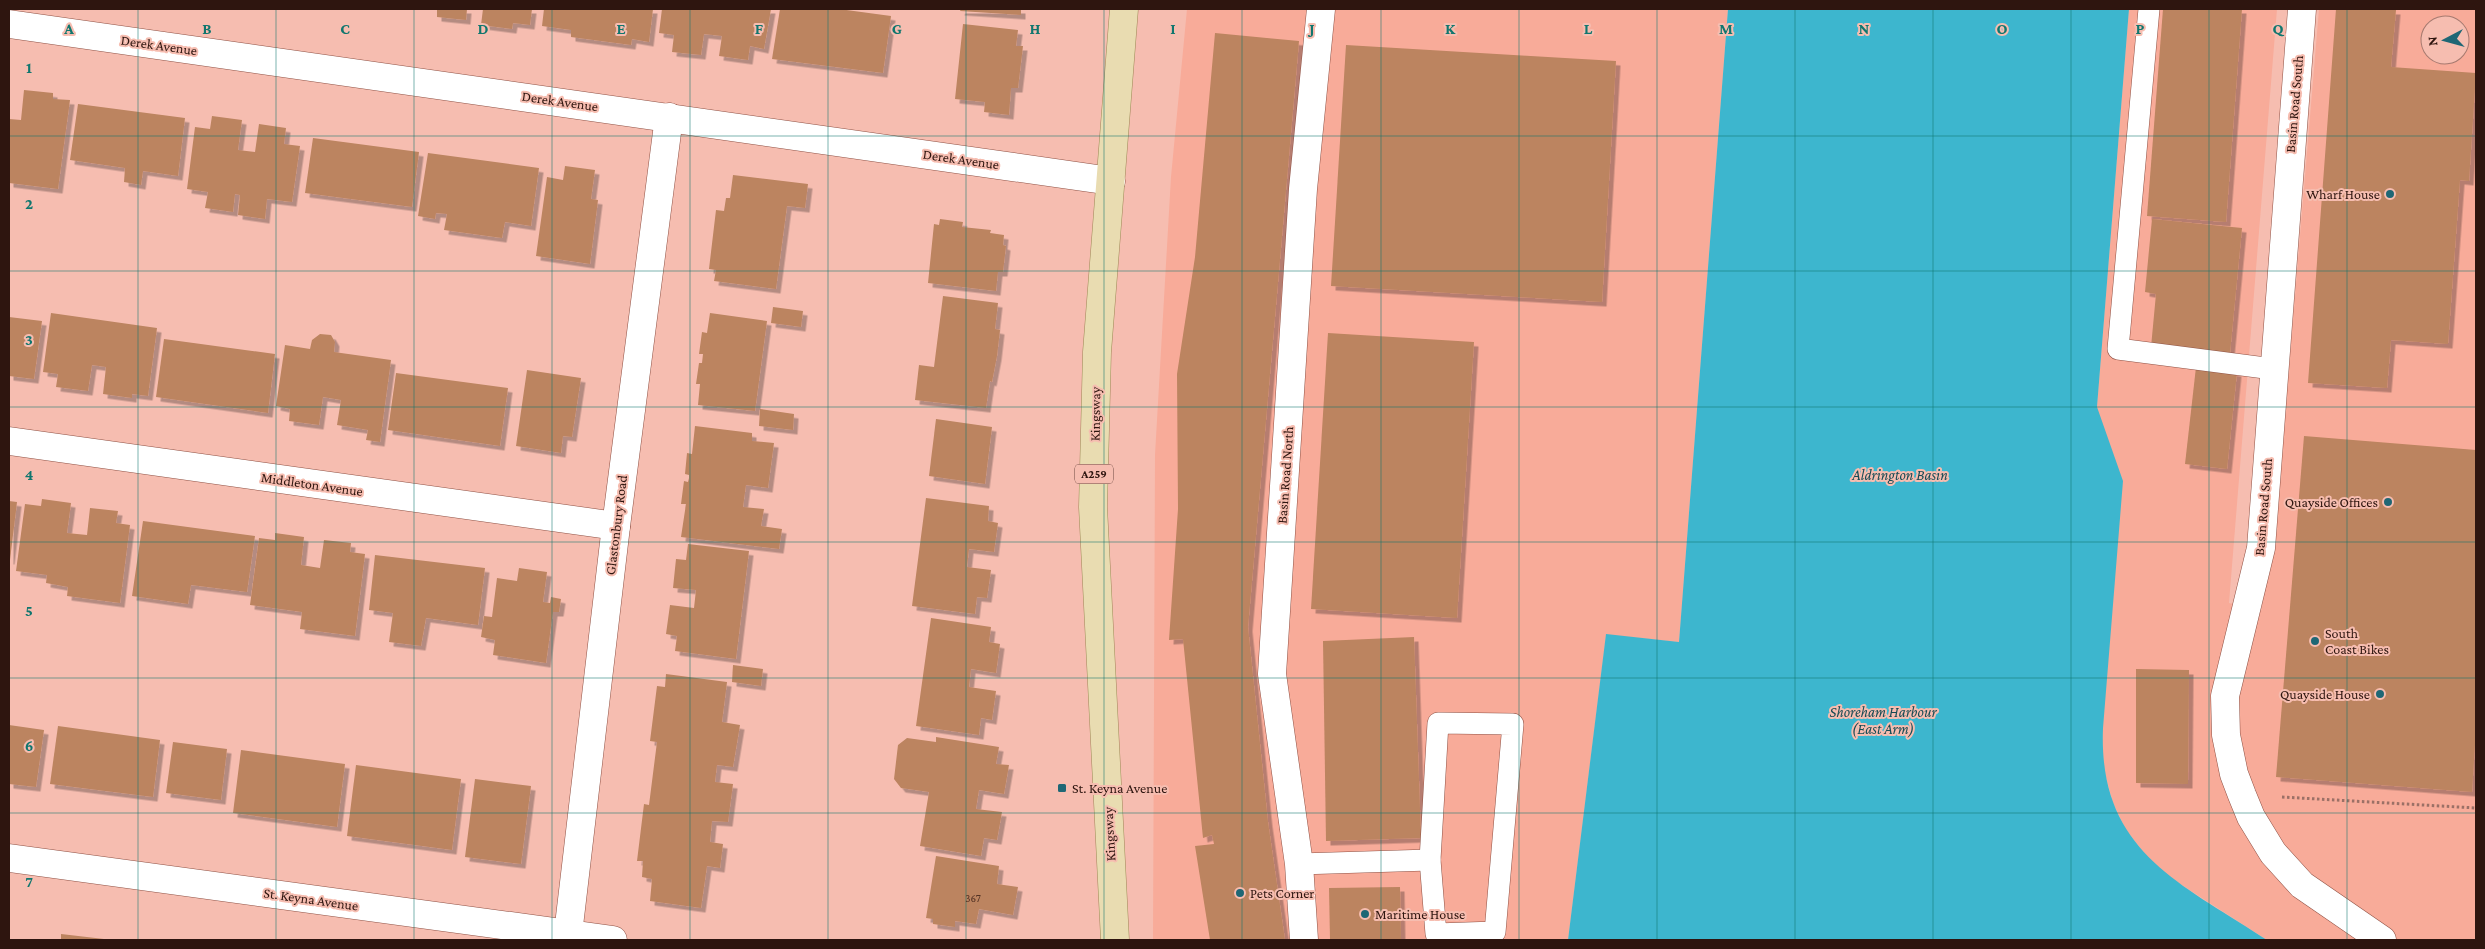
<svg xmlns="http://www.w3.org/2000/svg" width="2485" height="949" font-family="'Crimson Pro',serif">
<defs>
<filter id="shadow"><feDropShadow dx="4.5" dy="4.5" stdDeviation="0" flood-color="#0004"/></filter>
</defs>
<rect width="100%" height="100%" fill="#f6bdb0"/>
<g fill="#f8ab99" fill-rule="evenodd">
<polygon points="1187,9 1728,9 1679,642 1606,635 1568,940 1153,940 1155,455 1171,177"/>
<path d="M2129 9H2277L2229 603 2261 611 2275 535 2319 9H2476V940H2267L2174 880 2153 864 2126 830 2113 803 2104 770 2102 748 2097 407ZM2430 25H2460V55H2430Z"/>
</g>
<path fill="#3db6ce" d="M1728 9H2129L2097 407 2123 481 2103 728C2098 851 2179 882 2267 940H1568L1606 634 1679 642Z"/>
<g fill="#bc8460" filter="url(#shadow)">
<polygon points="437,9 467,9 466,20 437,17"/>
<polygon points="483,9 532,9 530,25 513,23 512,29 481,25"/>
<polygon points="544,9 653,9 649,42 632,39 631,45 571,37 571,30 542,26"/>
<polygon points="662,9 771,9 764,49 750,46 748,60 719,56 722,36 704,34 701,55 672,52 674,35 659,33"/>
<polygon points="780,9 839,9 891,16 883,73 772,59"/>
<polygon points="961,9 1021,9 1021,15 960,11"/>
<polygon points="2163,9 2242,9 2226,222 2147,216"/>
<polygon points="2336,9 2396,10 2391,67 2476,73 2469,181 2460,180 2448,344 2391,340 2387,388 2308,383"/>
<polygon points="963,24 1018,30 1016,46 1023,46 1018,88 1011,88 1009,115 984,112 985,102 955,99"/>
<polygon points="1215,33 1299,41 1248,627 1268,822 1285,940 1210,940 1195,846 1214,844 1212,835 1203,838 1183,639 1169,640 1178,509 1177,374 1195,257"/>
<polygon points="1346,45 1616,61 1602,302 1331,286"/>
<polygon points="24,90 53,93 53,99 70,100 58,189 9,183 9,119 21,120"/>
<polygon points="78,104 185,118 178,176 143,171 141,185 124,182 125,168 70,160"/>
<polygon points="212,116 242,120 238,150 255,152 259,124 286,128 284,144 300,146 292,202 267,199 265,219 238,215 240,195 235,194 233,212 205,208 208,192 187,189 195,127 210,129"/>
<polygon points="313,138 419,152 412,207 305,193"/>
<polygon points="428,153 539,168 531,226 505,222 502,238 444,230 447,214 436,213 435,219 418,216"/>
<polygon points="565,166 595,170 591,199 598,200 590,264 536,256 547,177 563,180"/>
<polygon points="733,175 808,184 805,208 787,206 776,289 714,281 716,270 709,269 716,210 724,211 726,198 730,198"/>
<polygon points="940,219 963,222 962,227 991,230 990,233 1004,235 1003,245 1006,246 1003,272 998,272 996,291 928,283 934,224 939,225"/>
<polygon points="2152,219 2242,228 2230,353 2151,347 2156,294 2145,292"/>
<polygon points="943,296 998,303 995,329 1000,330 997,356 992,382 990,381 986,408 915,400 919,365 934,367"/>
<polygon points="773,307 803,311 801,327 771,323"/>
<polygon points="51,313 157,328 148,396 132,394 132,398 103,394 106,367 92,365 88,391 56,387 58,374 43,372"/>
<polygon points="710,313 767,321 755,411 698,405 700,384 696,384 699,363 702,363 703,354 699,354 702,332 707,333"/>
<polygon points="9,317 42,321 34,379 9,376"/>
<polygon points="1328,333 1474,342 1457,618 1311,609"/>
<polygon points="320,334 331,335 335,342 334,352 391,360 380,442 366,440 368,430 337,425 341,400 323,397 319,425 289,421 290,409 276,406 285,345 310,349 312,340"/>
<polygon points="164,339 275,354 268,413 156,397"/>
<polygon points="2196,367 2237,372 2227,469 2185,464"/>
<polygon points="527,370 581,378 572,437 563,436 561,453 516,446"/>
<polygon points="396,373 508,388 500,446 388,430"/>
<polygon points="760,409 794,414 793,430 759,426"/>
<polygon points="936,419 992,427 985,484 929,476"/>
<polygon points="695,426 752,433 752,441 774,443 768,488 746,485 743,507 764,509 761,526 782,529 779,549 681,537 686,504 681,504 684,481 688,482 689,478 689,475 685,474 687,453 692,454"/>
<polygon points="2304,436 2476,450 2476,729 2472,792 2276,777"/>
<polygon points="926,498 989,506 988,521 998,523 994,552 969,549 967,567 991,570 987,598 977,597 975,614 912,606"/>
<polygon points="42,499 71,503 67,533 87,535 90,508 118,511 116,523 130,525 120,603 67,596 68,587 46,583 47,575 16,571 25,504 41,506"/>
<polygon points="9,501 17,502 10,560 9,560"/>
<polygon points="143,521 255,536 247,592 191,585 188,604 132,596"/>
<polygon points="275,533 304,537 301,565 320,568 324,540 351,543 350,552 365,554 355,636 300,629 302,612 250,605 259,538 275,540"/>
<polygon points="688,544 749,551 736,659 675,651 677,636 666,634 670,605 694,608 696,590 673,588 676,559 686,560"/>
<polygon points="375,555 485,568 478,625 426,618 421,646 389,642 393,613 369,610"/>
<polygon points="519,568 547,572 543,602 550,603 551,597 561,599 559,612 553,612 546,663 493,655 495,640 481,637 484,616 492,617 497,578 517,581"/>
<polygon points="931,618 991,627 989,642 1000,644 996,673 971,669 969,687 996,691 992,720 981,718 979,735 916,726"/>
<polygon points="1414,637 1421,838 1326,841 1323,641"/>
<polygon points="733,665 763,669 761,686 732,682"/>
<polygon points="2136,669 2189,670 2188,784 2136,783"/>
<polygon points="666,674 727,682 722,722 740,725 733,767 717,765 715,782 733,784 728,822 712,821 710,842 723,844 720,868 707,866 701,908 650,901 652,879 642,877 643,861 637,861 644,804 649,805 657,742 650,741 657,686 665,687"/>
<polygon points="9,725 44,730 36,787 9,784"/>
<polygon points="58,726 160,740 153,797 50,784"/>
<polygon points="936,737 999,747 996,764 1009,765 1004,794 979,790 976,809 1002,812 997,840 984,838 981,856 920,846 929,792 901,788 894,779 898,745 907,738 936,742"/>
<polygon points="173,742 227,749 221,800 166,793"/>
<polygon points="241,750 345,764 337,827 233,813"/>
<polygon points="356,765 461,779 452,850 347,836"/>
<polygon points="475,779 531,786 521,864 465,857"/>
<polygon points="936,856 999,866 997,884 1018,887 1013,915 979,909 976,924 955,921 955,927 933,924 933,919 926,918"/>
<polygon points="1400,887 1401,940 1330,940 1329,888"/>
<polygon points="61,934 104,939 104,940 61,940"/>
</g>
<g fill="none" stroke-linecap="round" stroke-linejoin="round">
<g stroke="#8f5144" stroke-width="22">
<g id="lane">
<polyline points="2149,9 2118,349 2273,369"/>
<polygon points="1438,723 1513,724 1495,932 1436,934 1430,860"/>
<polyline points="1299,864 1430,860"/>
</g>
</g>
<g stroke="#8f5144" stroke-width="29">
<g id="street">
<polyline points="2302,9 2261,548 2225,696 2226,735 2234,774 2242,795 2251,817 2273,853 2302,885 2382,940"/>
<polyline points="9,24 1111,181"/>
<polyline points="9,441 616,526"/>
<polyline points="9,858 613,940"/>
<polyline points="568,934 616,526 669,117"/>
<polyline points="1304,940 1299,864 1272,674 1303,189 1321,9"/>
</g>
</g>
<g stroke="#9e8756" stroke-width="29">
<polyline id="primary" points="1115,940 1093,507 1097,352 1124,9"/>
</g>
<polyline stroke="#9b7066" stroke-width="3" stroke-dasharray="2.5 2.5" stroke-linecap="butt" points="2282,797 2476,808"/>
<use href="#lane" stroke="#fff" stroke-width="21"/>
<use href="#street" stroke="#fff" stroke-width="28"/>
<use href="#primary" stroke="#e9dcb1" stroke-width="28"/>
</g>
<path fill="none" stroke="#0f766e" stroke-width="1" stroke-opacity="0.55" d="M138 9V940M276 9V940M414 9V940M552 9V940M690 9V940M828 9V940M966 9V940M1104 9V940M1242 9V940M1381 9V940M1519 9V940M1657 9V940M1795 9V940M1933 9V940M2071 9V940M2209 9V940M2347 9V940M9 136H2476M9 271H2476M9 407H2476M9 542H2476M9 678H2476M9 813H2476"/>
<g fill="#1f6775" stroke="#f6bdb0" stroke-width="2">
<circle cx="2390" cy="194" r="5"/>
<circle cx="2388" cy="502" r="5"/>
<circle cx="2315" cy="641" r="5"/>
<circle cx="2380" cy="694" r="5"/>
<rect x="1057" y="783" width="10" height="10" rx="2.5"/>
<circle cx="1240" cy="893" r="5"/>
<circle cx="1365" cy="914" r="5"/>
</g>
<g text-anchor="middle" stroke-width="4" stroke-linejoin="round" paint-order="stroke">
<g font-size="11" fill="#523123">
<text x="973" y="902">367</text>
</g>
<rect fill="#f6bdb0" stroke="#6a473f" stroke-width="1" x="1075" y="464.5" width="38" height="19" rx="4"/>
<g font-size="12" font-weight="bold" fill="#2e150f">
<text x="1094" y="478">A259</text>
</g>
<g font-size="14" fill="#2e150f" stroke="#f6bdb0">
<text transform="translate(159 45) rotate(8)" y="5">Derek Avenue</text>
<text transform="translate(560 101) rotate(8)" y="5">Derek Avenue</text>
<text transform="translate(2294 104) rotate(-85)" y="5">Basin Road South</text>
<text transform="translate(961 159) rotate(8)" y="5">Derek Avenue</text>
<text transform="translate(1095 414) rotate(-89)" y="5">Kingsway</text>
<text transform="translate(1285 475) rotate(-86)" y="5">Basin Road North</text>
<text transform="translate(312 484) rotate(8)" y="5">Middleton Avenue</text>
<text transform="translate(2263 507) rotate(-85)" y="5">Basin Road South</text>
<text transform="translate(616 525) rotate(-83)" y="5">Glastonbury Road</text>
<text transform="translate(1109 834) rotate(-93)" y="5">Kingsway</text>
<text transform="translate(311 899) rotate(8)" y="5">St. Keyna Avenue</text>
</g>
<g font-size="14" fill="#2e150f" stroke="#f6bdb0" text-anchor="start">
<text x="2380" y="199" text-anchor="end">Wharf House</text>
<text x="2378" y="507" text-anchor="end">Quayside Offices</text>
<text x="2325" y="638">South<tspan x="2325" dy="16">Coast Bikes</tspan></text>
<text x="2370" y="699" text-anchor="end">Quayside House</text>
<text x="1072" y="793">St. Keyna Avenue</text>
<text x="1250" y="898">Pets Corner</text>
<text x="1375" y="919">Maritime House</text>
</g>
<g font-size="15" font-style="italic" fill="#164a54" stroke="#f6bdb0">
<text x="1900" y="480">Aldrington Basin</text>
<text x="1883" y="717">Shoreham Harbour<tspan x="1883" dy="17">(East Arm)</tspan></text>
</g>
</g>
<g font-size="16" text-anchor="middle" font-weight="bold" fill="#0f766e" stroke="#f6bdb0" stroke-width="4" stroke-linejoin="round" paint-order="stroke">
<text x="69" y="34">A</text>
<text x="207" y="34">B</text>
<text x="345" y="34">C</text>
<text x="483" y="34">D</text>
<text x="621" y="34">E</text>
<text x="759" y="34">F</text>
<text x="897" y="34">G</text>
<text x="1035" y="34">H</text>
<text x="1173" y="34">I</text>
<text x="1312" y="34">J</text>
<text x="1450" y="34">K</text>
<text x="1588" y="34">L</text>
<text x="1726" y="34">M</text>
<text x="1864" y="34">N</text>
<text x="2002" y="34">O</text>
<text x="2140" y="34">P</text>
<text x="2278" y="34">Q</text>
<text x="29" y="73">1</text>
<text x="29" y="209">2</text>
<text x="29" y="345">3</text>
<text x="29" y="480">4</text>
<text x="29" y="616">5</text>
<text x="29" y="751">6</text>
<text x="29" y="887">7</text>
</g>
<rect width="2485" height="949" fill="none" stroke="#2e150f" stroke-width="20"/>
<g transform="translate(2445 40) rotate(264)"><circle r="24" fill="#f6bdb0" stroke="#a67a70"/>
<path d="M0-4L9 19L0 12L-9 19Z" fill="#1f6775"/>
<text y="-8" font-size="14" font-weight="bold" text-anchor="middle" fill="#2e150f">N</text>
</g>
</svg>
